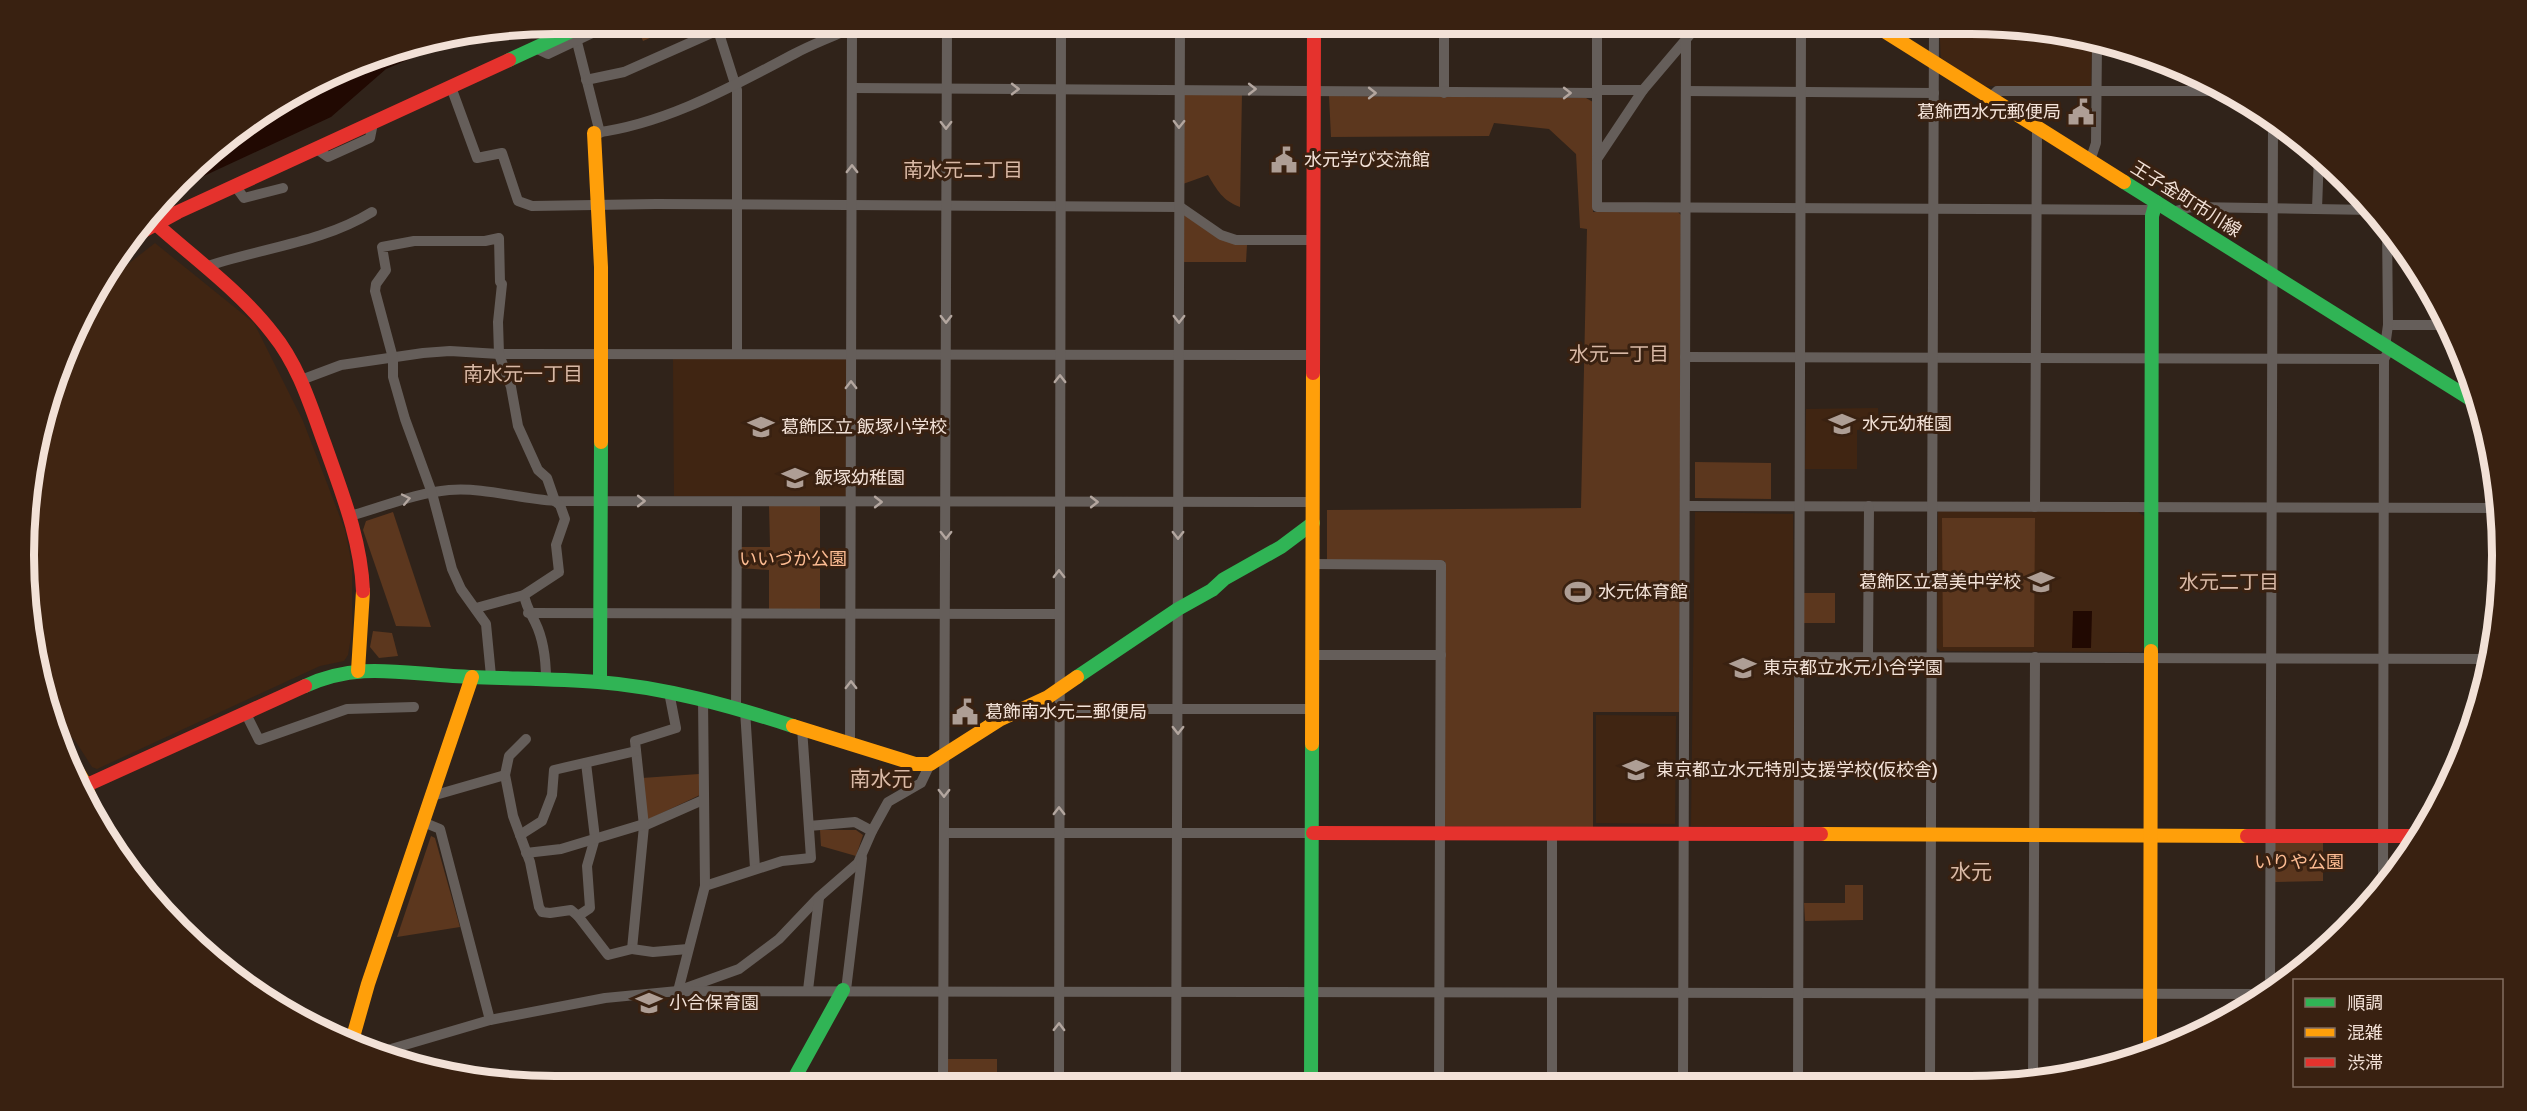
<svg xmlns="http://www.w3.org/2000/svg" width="2527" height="1111" font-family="Signika,'Noto Sans JP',sans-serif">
<rect width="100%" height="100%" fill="#30231a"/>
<g fill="#402512">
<polygon points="1939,24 1972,24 2092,44 2091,86 1982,86 1941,58"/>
<polygon points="155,243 254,323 303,421 345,530 352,565 352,631 348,655 344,661 320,666 97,769 92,767 76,742 48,710 29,625 34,452 95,290"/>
<polygon points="673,357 848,359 848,496 674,496"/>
<polygon points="1878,408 1879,428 1857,430 1857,469 1805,469 1806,409"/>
<polygon points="1940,511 2138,512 2144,516 2145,649 2141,652 1940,651 1937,648 1938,512"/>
<polygon points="1695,512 1793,514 1795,821 1791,826 1691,826"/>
<polygon points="1596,715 1676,716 1675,824 1596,823"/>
</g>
<g fill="#5c371e">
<polygon points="636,24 682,24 643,41"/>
<path d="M1183 91 1242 92 1240 207C1223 201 1217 190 1208 175L1183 184Z"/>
<polygon points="1329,96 1586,98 1593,102 1593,212 1678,212 1681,215 1679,712 1593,712 1593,828 1445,826 1445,561 1327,560 1327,510 1581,508 1587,229 1580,228 1576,154 1549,129 1494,123 1489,136 1331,137"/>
<polygon points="1183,214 1247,245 1246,262 1182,262"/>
<polygon points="1695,462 1771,463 1771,499 1695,498"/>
<polygon points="769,505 820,506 820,611 769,611 769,570 740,568 741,547 770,547"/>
<polygon points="393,512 431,627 396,626 363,530 366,521"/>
<polygon points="1942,518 2035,518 2034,647 1943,647"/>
<rect x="1804" y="593" width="31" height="30"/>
<polygon points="373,631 392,633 398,656 379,658 370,647"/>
<polygon points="699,774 700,795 647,820 642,778"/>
<polygon points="820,830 856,830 863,835 856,856 821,846"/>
<polygon points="431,836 435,838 460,927 397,937"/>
<polygon points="2275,843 2323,843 2323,881 2275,882"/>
<polygon points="1845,885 1863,885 1863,920 1805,921 1804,903 1845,903"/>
<rect x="947" y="1059" width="50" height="27"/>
</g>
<g fill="#210902">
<polygon points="452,41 386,69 331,117 178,188 205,156 290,95 384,52"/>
<polygon points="2073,611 2092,611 2091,648 2072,648"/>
</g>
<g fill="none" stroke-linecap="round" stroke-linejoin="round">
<g stroke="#655e5a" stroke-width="10">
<polyline points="716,24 737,90 737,354"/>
<polyline points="1444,24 1444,93"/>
<polyline points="1597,24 1597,207 2152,210"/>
<polyline points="577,42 600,133"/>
<polyline points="535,48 548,54 605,27 606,24"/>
<polyline points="586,80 624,72 732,24"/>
<polyline points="451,87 477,158 502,153 518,201 532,206 656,204 1179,207"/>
<polyline points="852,88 1597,93"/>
<polyline points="1597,90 1643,90"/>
<polyline points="1686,91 1934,93"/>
<polyline points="1990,98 1997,91 2229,91"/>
<path d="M594 133C666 124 731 87 794 54 814 43 836 36 856 25"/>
<polyline points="318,150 328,157 370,138 373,123"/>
<polyline points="1597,159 1643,90 1699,24"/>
<polyline points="2090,161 2096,143 2097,45"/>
<polyline points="236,187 244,198 283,188"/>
<polyline points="1179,206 1221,235 1236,240 1314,240"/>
<polyline points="2317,209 2319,154"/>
<polyline points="2171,212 2192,207 2372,210"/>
<path d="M205 267C260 248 322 243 372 212"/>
<polyline points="2388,325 2450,325"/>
<polyline points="2385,347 2388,325 2387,226"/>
<polyline points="1685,357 2384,359 2390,349"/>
<polyline points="301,380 341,365 423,353 450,351 499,354 1313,355"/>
<polyline points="1685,506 2500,508"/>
<polyline points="2035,507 2037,128"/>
<path d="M350 516C383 507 415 493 449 490 484 487 520 499 555 501L1313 502"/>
<polyline points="2502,520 2502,526"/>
<polyline points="1313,564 1441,565 1439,1084"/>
<path d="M524 595C526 606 530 612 535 622 544 640 546 660 546 680"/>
<polyline points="476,608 524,595 559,572 556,545 565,519 560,505 555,501 547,478 538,470 518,426 511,387 499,354 498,322 502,284 500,282 499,238 485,241 414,241 382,247 386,270 376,284 375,291 393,358 393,377 405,419 432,493 452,569 461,589 486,624 491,676"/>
<polyline points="528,613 1059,614"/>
<polyline points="1313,655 1441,655"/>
<polyline points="1868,656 1869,506"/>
<polyline points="1800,657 2491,659"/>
<polyline points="669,692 676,728 635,741 644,826 632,949 653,952 688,949"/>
<polyline points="736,708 737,502"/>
<polyline points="1060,709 1313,709"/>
<polyline points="745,710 755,868"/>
<polyline points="245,712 259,740 347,709 414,707"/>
<polyline points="526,739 509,756 505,775 513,816 530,862 539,907 542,912 550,913 571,910 578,916"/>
<polyline points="850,743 852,27"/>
<polyline points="586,763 595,838 587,866 590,908 578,916 608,955 632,949"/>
<polyline points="432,796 505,775"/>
<polyline points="423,822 440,829 490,1020"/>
<polyline points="644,826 703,800"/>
<polyline points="809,826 855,822 872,831"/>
<polyline points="944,833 1313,833"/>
<polyline points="520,835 542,821 552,795 554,770 636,751"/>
<polyline points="526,853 561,849 644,824"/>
<polyline points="705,886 782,861 811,858 802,728"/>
<polyline points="2383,886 2384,359"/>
<polyline points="686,988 739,969 779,939 819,897 858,863 872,831 888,802 921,783 930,764"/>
<polyline points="808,990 819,898"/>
<polyline points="846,990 862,858"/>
<polyline points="2270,990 2273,121"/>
<polyline points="678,991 705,886 703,699"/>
<polyline points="374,1054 490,1020 605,998 678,991 2264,994"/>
<polyline points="2033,1082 2035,657"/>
<polyline points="1798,1083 1801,24"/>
<polyline points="1930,1083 1934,24"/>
<polyline points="1552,1084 1552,834"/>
<polyline points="1683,1084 1686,40"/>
<polyline points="1059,1085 1061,24"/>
<polyline points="1176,1085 1180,24"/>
<polyline points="943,1086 947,24"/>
</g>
<g stroke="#30b455" stroke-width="14">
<polyline points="509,60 587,24"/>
<polyline points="2124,182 2480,405"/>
<polyline points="2151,651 2152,216 2156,202"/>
<polyline points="1077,677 1178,609 1212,590 1224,579 1281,547 1313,523"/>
<polyline points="600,682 601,442"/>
<path d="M305 686C357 662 399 673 453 676 501 679 550 678 598 682 664 687 731 706 793 726"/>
<polyline points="1311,1085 1312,744"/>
<polyline points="790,1086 843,990"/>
</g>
<g stroke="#ff9f0a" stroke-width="14">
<polyline points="1873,24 2124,182"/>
<polyline points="594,133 601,267 601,442"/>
<polyline points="358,671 363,591"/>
<polyline points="793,726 915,764 930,764 999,720 1048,697 1077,677"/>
<polyline points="58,739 84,782 102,829"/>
<polyline points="1312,744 1313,373"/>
<polyline points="1821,834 2247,836"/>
<polyline points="351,1044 368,984 472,677"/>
<polyline points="2150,1050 2151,651"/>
</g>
<g stroke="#e5322d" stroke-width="14">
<path d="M156 224C195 259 241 292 273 334 299 366 311 407 325 445 342 493 361 540 363 591"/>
<polyline points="143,231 178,212 509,60"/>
<polyline points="1313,373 1314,24"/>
<polyline points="87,785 305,686"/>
<polyline points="1313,833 1821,834"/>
<polyline points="2247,836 2421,836"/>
</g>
</g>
<defs><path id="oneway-chevron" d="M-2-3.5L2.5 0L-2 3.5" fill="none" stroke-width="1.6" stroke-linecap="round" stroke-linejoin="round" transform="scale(1.5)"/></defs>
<g stroke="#b3a69f">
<use href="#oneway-chevron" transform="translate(1015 89)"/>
<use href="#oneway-chevron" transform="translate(1252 89)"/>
<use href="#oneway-chevron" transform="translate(1372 93)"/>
<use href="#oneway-chevron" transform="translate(1567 93)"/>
<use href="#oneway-chevron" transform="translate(1179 124) rotate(91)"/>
<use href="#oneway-chevron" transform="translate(946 125) rotate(90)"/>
<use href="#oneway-chevron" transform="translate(852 169) rotate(-90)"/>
<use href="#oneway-chevron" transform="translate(946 319) rotate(90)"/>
<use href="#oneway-chevron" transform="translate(1179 319) rotate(90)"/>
<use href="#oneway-chevron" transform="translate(1060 379) rotate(-90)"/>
<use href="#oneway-chevron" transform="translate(851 385) rotate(-90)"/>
<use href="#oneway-chevron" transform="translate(406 499) rotate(-12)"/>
<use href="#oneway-chevron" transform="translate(641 501)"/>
<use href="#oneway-chevron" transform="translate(878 502)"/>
<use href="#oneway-chevron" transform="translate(1094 502)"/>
<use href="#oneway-chevron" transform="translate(946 535) rotate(90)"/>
<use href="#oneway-chevron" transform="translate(1178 535) rotate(90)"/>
<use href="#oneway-chevron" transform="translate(1059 574) rotate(-90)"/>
<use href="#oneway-chevron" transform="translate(851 685) rotate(-90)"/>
<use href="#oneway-chevron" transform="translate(1178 730) rotate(90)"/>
<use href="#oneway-chevron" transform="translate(944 793) rotate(90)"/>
<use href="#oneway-chevron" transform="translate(1059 811) rotate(-90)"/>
<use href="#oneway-chevron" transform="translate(1059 1027) rotate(-89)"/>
</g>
<defs>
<g id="civic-bare" transform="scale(2.07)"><path d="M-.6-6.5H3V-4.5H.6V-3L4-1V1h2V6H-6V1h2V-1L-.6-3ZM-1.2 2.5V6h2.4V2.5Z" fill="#ae9e95" stroke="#392111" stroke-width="2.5" paint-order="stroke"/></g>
<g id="school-bare" transform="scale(2.07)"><path d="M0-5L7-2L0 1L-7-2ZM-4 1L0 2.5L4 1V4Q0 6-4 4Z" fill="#ae9e95" stroke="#392111" stroke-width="2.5" paint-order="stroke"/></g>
<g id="stadium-bare" transform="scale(2.07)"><path d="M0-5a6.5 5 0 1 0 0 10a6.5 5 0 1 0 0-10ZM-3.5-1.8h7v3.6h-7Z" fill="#ae9e95" stroke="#392111" stroke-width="2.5" paint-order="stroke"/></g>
</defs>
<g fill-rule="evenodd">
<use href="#civic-bare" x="2081" y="112"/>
<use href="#civic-bare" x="1284" y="160"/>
<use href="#school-bare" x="1842" y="424"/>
<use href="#school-bare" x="761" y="427"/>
<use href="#school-bare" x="795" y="478"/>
<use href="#school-bare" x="2041" y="582"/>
<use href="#stadium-bare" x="1578" y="592"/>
<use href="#school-bare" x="1743" y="668"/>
<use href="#civic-bare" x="965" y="712"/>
<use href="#school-bare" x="1636" y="770"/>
<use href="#school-bare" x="649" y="1003"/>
</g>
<g text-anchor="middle" stroke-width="6" stroke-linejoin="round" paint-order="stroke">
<g font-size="18" fill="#f2e1d7" stroke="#392111" text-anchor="start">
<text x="2061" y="118" text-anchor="end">葛飾西水元郵便局</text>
<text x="1304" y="166">水元学び交流館</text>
<text x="1862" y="430">水元幼稚園</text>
<text x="781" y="433">葛飾区立 飯塚小学校</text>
<text x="815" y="484">飯塚幼稚園</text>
<text x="2021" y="588" text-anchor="end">葛飾区立葛美中学校</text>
<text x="1598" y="598">水元体育館</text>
<text x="1763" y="674">東京都立水元小合学園</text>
<text x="985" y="718">葛飾南水元二郵便局</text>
<text x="1656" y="776">東京都立水元特別支援学校(仮校舎)</text>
<text x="669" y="1009">小合保育園</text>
</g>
<g font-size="18" fill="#f2e1d7" stroke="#392111">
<text transform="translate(2186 199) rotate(32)" y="6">王子金町市川線</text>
</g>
<g font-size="18" fill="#fdbc93" stroke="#392111">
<text x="793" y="565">いいづか公園</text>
<text x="2299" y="868">いりや公園</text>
</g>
<g font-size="20" fill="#d9b9a6" stroke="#392111">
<text x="963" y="177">南水元二丁目</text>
<text x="1619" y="361">水元一丁目</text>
<text x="523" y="381">南水元一丁目</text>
<text x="2229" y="589">水元二丁目</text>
</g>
<g font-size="21" fill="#d9b9a6" stroke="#392111">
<text x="881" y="786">南水元</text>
<text x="1971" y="879">水元</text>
</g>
</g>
<path d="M0 0H2527V1111H0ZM555 34H1971A521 521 0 0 1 2492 555V555A521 521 0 0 1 1971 1076H555A521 521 0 0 1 34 555V555A521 521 0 0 1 555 34Z" fill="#392111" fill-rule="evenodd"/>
<path fill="none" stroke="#f2e1d7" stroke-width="8" d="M555 34H1971A521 521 0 0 1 2492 555V555A521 521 0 0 1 1971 1076H555A521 521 0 0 1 34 555V555A521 521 0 0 1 555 34Z"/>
<rect x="2293" y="979" width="210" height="108" fill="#392111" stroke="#836e60" stroke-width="1.5"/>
<rect x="2305" y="998" width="30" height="9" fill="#30b455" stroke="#836e60" stroke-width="1.5"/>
<text x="2347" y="1009" font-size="18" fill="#f2e1d7">順調</text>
<rect x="2305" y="1028" width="30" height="9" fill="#ff9f0a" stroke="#836e60" stroke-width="1.5"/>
<text x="2347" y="1039" font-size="18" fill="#f2e1d7">混雑</text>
<rect x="2305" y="1058" width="30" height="9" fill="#e5322d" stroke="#836e60" stroke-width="1.5"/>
<text x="2347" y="1069" font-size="18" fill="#f2e1d7">渋滞</text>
</svg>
